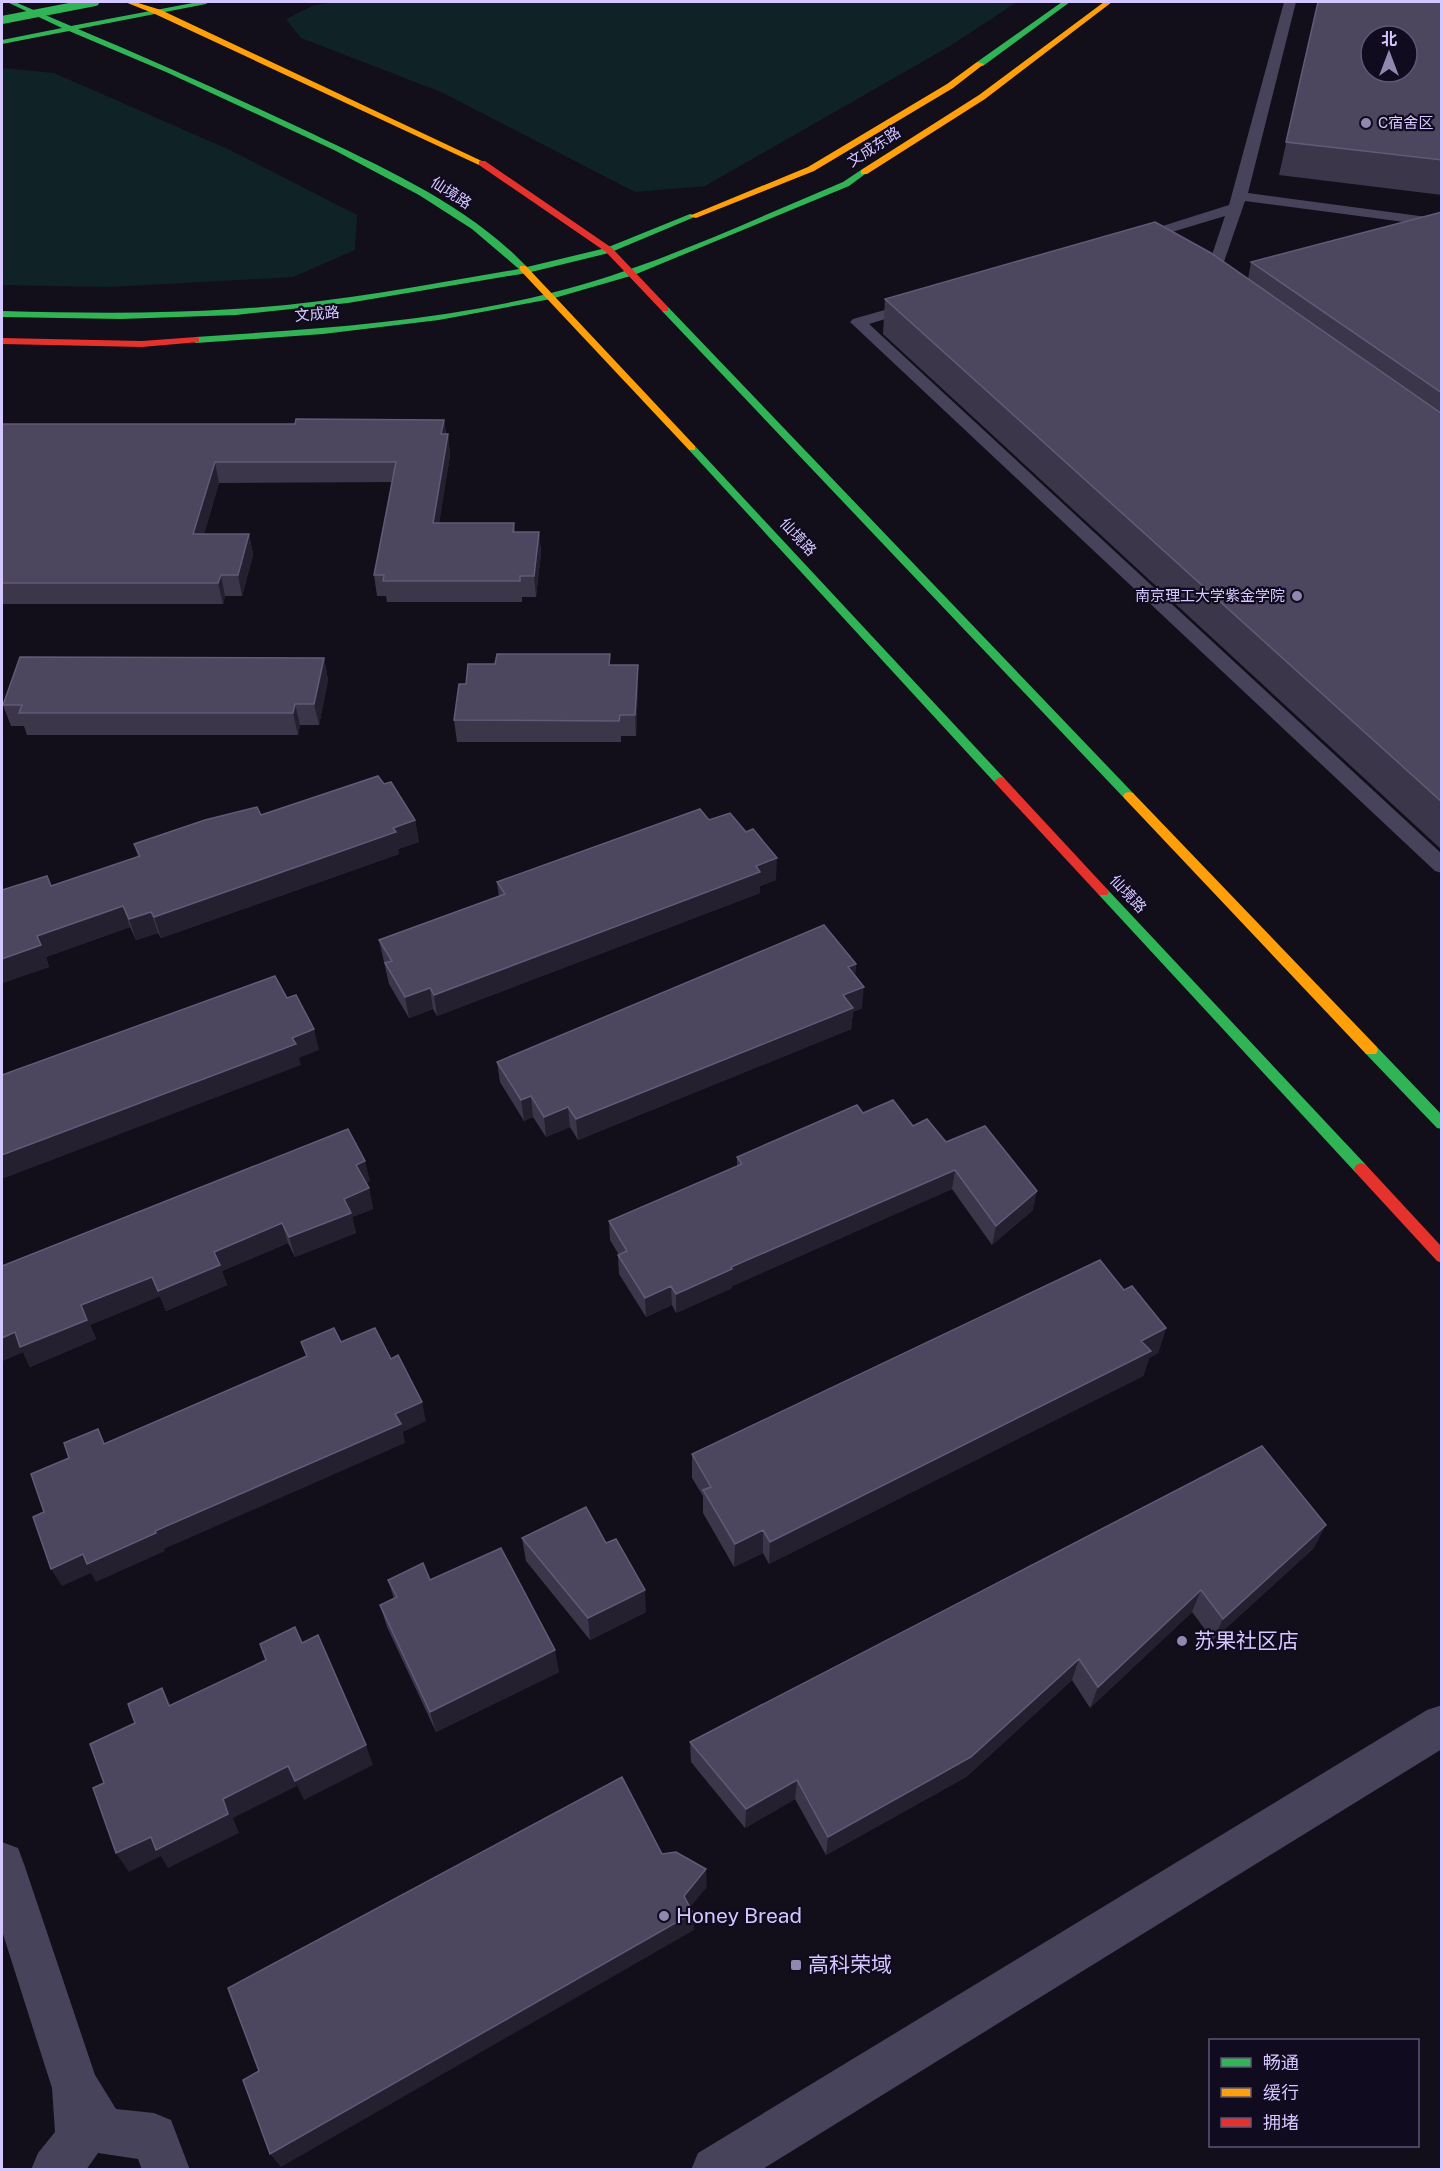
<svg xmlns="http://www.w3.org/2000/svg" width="1443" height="2171" font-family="'Public Sans','Noto Sans SC',sans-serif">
<rect width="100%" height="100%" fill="#120f1a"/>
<g fill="#0f2226">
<polygon points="332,2 1017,2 950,46 705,186 635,192 441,92 301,38 286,19 312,6"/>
<polygon points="2,68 54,73 230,150 357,215 355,250 293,277 110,287 2,285"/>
</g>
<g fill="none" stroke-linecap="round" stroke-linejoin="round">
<g fill="#47435b" fill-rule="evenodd">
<polygon points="1284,2 1296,2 1248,193 1442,219 1442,227 1245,201 1217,282 1215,285 1205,285 1203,282 1225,216 1139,242 1132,238 1134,235 1229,205"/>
<polygon points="913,302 918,303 920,306 918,309 869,324 1442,854 1442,873 1435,871 850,322 853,319"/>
</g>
<g fill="#47435b" fill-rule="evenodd">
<polygon points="1442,1705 1442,1749 761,2170 691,2170 698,2153 1427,1710"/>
<polygon points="2,1842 18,1848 24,1864 95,2075 116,2109 154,2113 171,2120 190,2170 142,2170 138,2159 98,2153 86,2170 31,2170 38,2153 55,2132 52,2088 2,1931"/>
</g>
<g fill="#30b455" fill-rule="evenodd">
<path d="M7 2H15L71 26 198 2H209L206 4 78 29C157 62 234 97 311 133 386 169 469 206 527 267L606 248 690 214 697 216 609 253 527 273 348 303 236 315 121 319 2 317V311C80 313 157 314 234 309 330 304 425 285 519 269L472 229 419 195 334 150 166 72 69 31 2 44V40L62 28Z"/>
<polygon points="1062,2 1070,2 983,66 977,66 977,62"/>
<path d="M861 170 868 172 849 186 634 275 551 299 439 320 323 334 196 343 191 340 196 337C314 329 436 322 551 293 652 268 747 222 843 182Z"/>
<polygon points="662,307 668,307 1133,793 1135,796 1133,799 1125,799 662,311"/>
<polygon points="692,445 695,446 1004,778 1006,781 1004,784 996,784 689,450 689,446"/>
<polygon points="1103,888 1107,889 1366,1165 1368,1169 1366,1173 1356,1173 1099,895 1097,892"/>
<polygon points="1371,1045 1376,1046 1442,1115 1442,1129 1437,1128 1366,1054 1364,1050"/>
</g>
<g fill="#ff9f0a" fill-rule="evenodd">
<polygon points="125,2 135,2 161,10 486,163 479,165 155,14"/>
<polygon points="1104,2 1112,2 985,99 867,174 861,174 861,170 979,95"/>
<polygon points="977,62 984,64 953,88 814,171 696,218 689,216 808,167 947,84"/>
<polygon points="520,266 526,266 695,446 695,450 689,450 520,270"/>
<polygon points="1129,792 1133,793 1376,1046 1378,1050 1376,1054 1366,1054 1125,799 1123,796 1125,793"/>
</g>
<g fill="#e5322d" fill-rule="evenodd">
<polygon points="479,161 485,161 612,248 668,307 668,311 662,311 606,252 479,165"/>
<polygon points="196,337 199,338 199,342 142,347 2,344 2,338 142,341"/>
<polygon points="1000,777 1004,778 1107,889 1109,892 1107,895 1099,895 996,784 994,781"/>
<polygon points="1361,1163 1366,1165 1442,1247 1442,1263 1437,1261 1356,1173 1354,1169 1356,1165"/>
</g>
<polyline stroke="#30b455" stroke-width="8" points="2,20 95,2"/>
</g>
<g fill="#3c364b">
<polygon points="1318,2 1442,2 1442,195 1279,175"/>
<polygon points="1442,212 1442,850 883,334 885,299 1248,279 1251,262"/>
<polygon points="444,420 446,434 448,434 450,455 439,523 514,523 515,532 539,532 541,553 536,597 522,597 522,602 387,602 386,596 377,596 374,575 392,482 219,483 204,534 249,534 253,555 242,596 225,596 223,604 2,604 2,424 295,424"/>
<polygon points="324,658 328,680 319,725 300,725 298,735 27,735 24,726 11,726 3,705"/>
<polygon points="611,665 638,686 636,736 621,736 621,742 457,742 454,720 466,684"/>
<polygon points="384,784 415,820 419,842 398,849 399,854 161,938 158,933 136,940 130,927 46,957 49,967 2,983 51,886 138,857 134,844 261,815"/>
<polygon points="709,820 776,880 760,886 760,893 437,1016 433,1009 409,1018 389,984 379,940 499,897 497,882"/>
<polygon points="856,964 855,976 862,1008 853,1012 851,1029 578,1140 570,1127 546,1137 533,1117 524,1121 500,1082 497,1062"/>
<polygon points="863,1113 913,1126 946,1142 1033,1210 992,1245 952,1189 732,1286 732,1288 676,1313 672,1305 646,1317 619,1274 618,1255 619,1255 610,1240 609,1221 737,1166 737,1157"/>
<polygon points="370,1181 366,1183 369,1188 373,1209 352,1217 356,1233 295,1257 288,1243 222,1271 227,1285 166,1311 160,1296 90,1325 96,1339 30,1367 23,1352 2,1361 2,1266"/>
<polygon points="1124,1290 1166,1328 1158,1353 1149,1358 1143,1376 769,1564 763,1553 734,1567 703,1513 703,1496 692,1478 692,1454"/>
<polygon points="522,1538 646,1612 590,1640 526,1561"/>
<polygon points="1314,1548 1213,1640 1192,1612 1090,1708 1072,1680 966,1777 826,1855 795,1799 745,1828 691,1762 690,1742"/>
<polygon points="388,1580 430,1580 559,1672 436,1732 387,1627 380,1605 394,1599"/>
</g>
<g fill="#24202f">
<polygon points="444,420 446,440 441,434"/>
<polygon points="448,434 450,455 436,544 433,523"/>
<polygon points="215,462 219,483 198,555 193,534"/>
<polygon points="539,532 541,553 536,597 534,576"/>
<polygon points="249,534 253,555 242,596 238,575"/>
<polygon points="221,575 225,596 223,604 218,583"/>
<polygon points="324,658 328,680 319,725 314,704"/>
<polygon points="638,665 638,686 636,736 635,715"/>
<polygon points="295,704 300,725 298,735 293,713"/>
<polygon points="415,820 419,842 398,849 399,854 161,938 154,917"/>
<polygon points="777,858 776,880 760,886 760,893 437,1016 434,995"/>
<polygon points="123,906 130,927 46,957 49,967 2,983 2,959 37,936"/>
<polygon points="151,912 158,933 136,940 129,919"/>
<polygon points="856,964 854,985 848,967"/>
<polygon points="864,987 862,1008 853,1012 851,1029 578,1140 576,1119 843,995"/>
<polygon points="430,988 433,1009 409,1018 405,997"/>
<polygon points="314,1029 319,1050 299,1058 301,1065 2,1179 2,1155"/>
<polygon points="531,1096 533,1117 524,1121 521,1100"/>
<polygon points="568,1107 570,1127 546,1137 544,1117"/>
<polygon points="365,1161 370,1181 361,1185 356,1165"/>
<polygon points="955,1170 952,1189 732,1286 732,1288 676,1313 676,1294 731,1267"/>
<polygon points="369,1188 373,1209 352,1217 356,1233 295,1257 289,1237 344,1199"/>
<polygon points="1037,1191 1033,1210 992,1245 996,1226"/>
<polygon points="282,1223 288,1243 222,1271 227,1285 166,1311 158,1291 214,1252"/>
<polygon points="152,1277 160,1296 90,1325 96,1339 30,1367 23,1352 2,1361 2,1338"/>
<polygon points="671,1286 672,1305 646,1317 645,1298"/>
<polygon points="1166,1328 1158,1353 1149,1358 1143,1376 769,1564 770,1542 1141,1341"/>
<polygon points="422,1402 426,1421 403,1432 405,1443 164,1549 165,1551 96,1582 91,1573 62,1586 51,1569 83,1554 155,1531"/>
<polygon points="1326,1525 1314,1548 1213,1640 1223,1619"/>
<polygon points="763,1530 763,1553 734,1567 735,1544"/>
<polygon points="645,1590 646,1612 590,1640 588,1618"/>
<polygon points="1201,1590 1192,1612 1090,1708 1098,1687"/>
<polygon points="555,1650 559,1672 436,1732 430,1712"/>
<polygon points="1079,1659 1072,1680 966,1777 826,1855 828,1837"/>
<polygon points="162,1688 173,1709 169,1706"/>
<polygon points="366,1745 373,1765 304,1800 295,1781"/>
<polygon points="288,1766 297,1786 233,1818 239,1833 168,1868 161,1856 129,1872 116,1853"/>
<polygon points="797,1780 795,1799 745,1828 746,1809"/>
<polygon points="706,1869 707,1887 685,1913 684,1896"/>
<polygon points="693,1913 694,1930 281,2167 270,2154"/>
</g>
<g fill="#4c465e" stroke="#625a77" stroke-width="1.5" fill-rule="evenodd">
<path d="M1318 2H1442V160L1286 142ZM1371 36H1407V72H1371Z"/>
<polygon points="1442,212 1442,393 1251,262"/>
<polygon points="1155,222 1211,253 1442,414 1442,802 885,299"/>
<polygon points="296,419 444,420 441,434 448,434 433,523 514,523 513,532 539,532 534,576 520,576 520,581 383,581 384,575 374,575 396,462 215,462 193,534 249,534 238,575 221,575 218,583 2,583 2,424 295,424"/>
<polygon points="497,654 610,654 609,665 638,665 635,715 620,715 619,721 454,720 459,684 466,684 468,664 495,664"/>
<polygon points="20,657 324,658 314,704 295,704 293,713 19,713 22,705 3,705"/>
<polygon points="378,776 384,784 391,782 415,820 393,828 396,832 154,917 151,912 129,919 123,906 37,936 41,945 2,959 2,890 47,876 51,886 140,856 134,844 205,820 257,807 261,815"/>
<polygon points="700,809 709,820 730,813 746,832 753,829 777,858 756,866 760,872 434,995 430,988 405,997 385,963 392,961 379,940 505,894 497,882"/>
<polygon points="824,925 856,964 848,967 864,987 843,995 853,1008 576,1119 568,1107 544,1117 531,1096 521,1100 497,1062"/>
<polygon points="275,976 287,998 296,995 314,1029 292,1038 296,1044 2,1155 2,1075"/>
<polygon points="893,1100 913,1126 927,1119 946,1142 985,1126 1037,1191 996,1226 955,1170 731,1267 732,1269 676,1294 671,1286 645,1298 618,1255 627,1251 609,1221 742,1164 737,1157 857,1105 863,1113"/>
<polygon points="348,1129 365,1161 356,1165 369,1188 344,1199 351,1213 289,1237 282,1223 214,1252 220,1265 158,1291 152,1277 81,1305 87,1320 20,1347 15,1332 2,1338 2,1266"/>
<polygon points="1100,1260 1124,1290 1132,1286 1166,1328 1141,1341 1151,1351 770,1542 763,1530 735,1544 703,1490 711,1487 692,1454"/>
<polygon points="334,1328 341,1342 375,1328 391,1359 398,1355 422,1402 395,1414 401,1424 155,1531 156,1533 87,1564 83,1554 51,1569 33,1517 44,1512 31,1474 69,1458 64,1443 98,1429 104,1444 307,1356 301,1342"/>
<polygon points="1262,1446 1326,1525 1223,1619 1201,1590 1098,1687 1079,1659 971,1757 828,1837 797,1780 746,1809 690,1742"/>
<polygon points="586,1507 606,1543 616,1539 645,1590 588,1618 522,1538"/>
<polygon points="501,1548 555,1650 430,1712 380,1605 397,1597 388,1580 423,1563 430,1580"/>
<polygon points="295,1627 302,1643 318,1635 366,1745 295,1781 288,1766 223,1799 228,1814 156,1850 151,1837 116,1853 93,1788 104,1783 90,1744 135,1723 128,1704 162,1688 169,1706 266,1660 260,1644"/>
<polygon points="622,1777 662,1854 676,1852 706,1869 684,1896 693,1913 270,2154 243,2080 259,2071 228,1988"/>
</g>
<g fill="#9187af" stroke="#100b1e" stroke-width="2">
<circle cx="1366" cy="123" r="6"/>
<circle cx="1297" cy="596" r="6"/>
<circle cx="1182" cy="1641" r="6"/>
<circle cx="664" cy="1916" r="6"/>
<rect x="790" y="1959" width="12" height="12" rx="3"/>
</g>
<g text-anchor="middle" stroke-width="4.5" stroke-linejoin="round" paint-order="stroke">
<g font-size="15" fill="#d5c7ff" stroke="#100b1e" text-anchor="start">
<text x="1378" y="128">C宿舍区</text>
<text x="1285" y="601" text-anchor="end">南京理工大学紫金学院</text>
</g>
<g font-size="15" fill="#d5c7ff" stroke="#100b1e">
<text transform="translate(874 147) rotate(-33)" y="5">文成东路</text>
<text transform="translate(451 193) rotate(33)" y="5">仙境路</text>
<text transform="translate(317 314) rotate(-5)" y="5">文成路</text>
<text transform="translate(798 537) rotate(47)" y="5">仙境路</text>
<text transform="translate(1128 894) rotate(47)" y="5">仙境路</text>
</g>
<g font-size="21" fill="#d5c7ff" stroke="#100b1e" text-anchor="start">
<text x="1194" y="1648">苏果社区店</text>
<text x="676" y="1923">Honey Bread</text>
<text x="808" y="1972">高科荣域</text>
</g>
</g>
<rect width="1443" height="2171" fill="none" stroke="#d5c7ff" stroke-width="6"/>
<rect x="1209" y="2039" width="210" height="108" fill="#100b1e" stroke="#5f5678" stroke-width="1.5"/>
<rect x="1221" y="2058" width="30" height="9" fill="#30b455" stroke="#5f5678" stroke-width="1.5"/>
<text x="1263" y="2069" font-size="18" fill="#d5c7ff">畅通</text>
<rect x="1221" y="2088" width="30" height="9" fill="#ff9f0a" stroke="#5f5678" stroke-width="1.5"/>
<text x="1263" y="2099" font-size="18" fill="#d5c7ff">缓行</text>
<rect x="1221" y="2118" width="30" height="9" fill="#e5322d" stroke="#5f5678" stroke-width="1.5"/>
<text x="1263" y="2129" font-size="18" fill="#d5c7ff">拥堵</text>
<g transform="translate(1389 54)"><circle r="28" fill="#100b1e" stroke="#5f5678" stroke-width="1.5"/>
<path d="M0-4.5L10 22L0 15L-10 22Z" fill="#9187af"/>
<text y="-9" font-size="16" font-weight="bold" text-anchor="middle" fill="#d5c7ff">北</text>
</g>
</svg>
